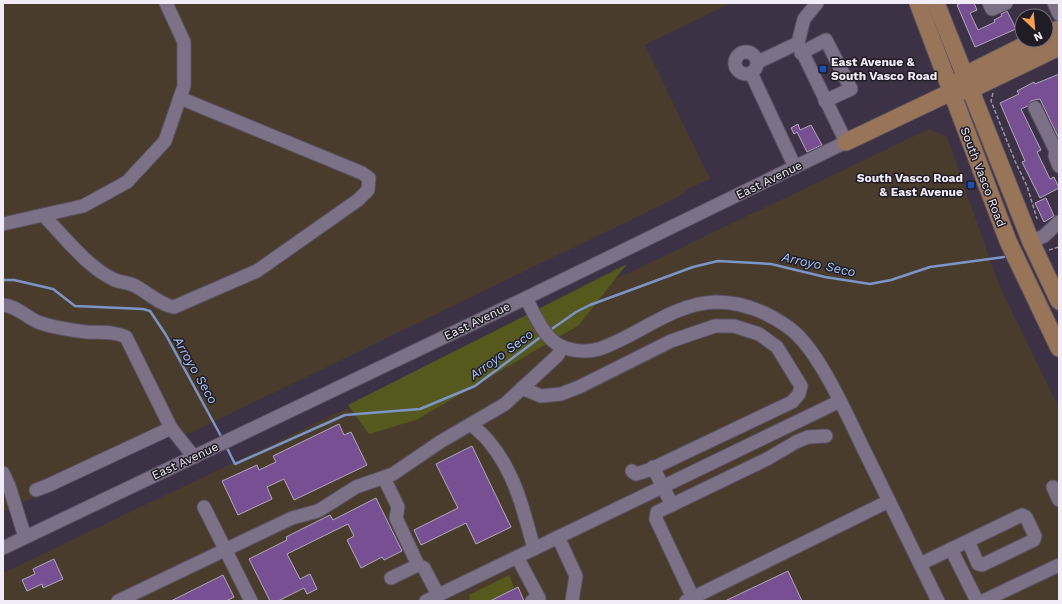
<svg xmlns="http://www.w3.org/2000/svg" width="1062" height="604" font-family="'Work Sans',sans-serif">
<rect width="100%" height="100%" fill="#3c3145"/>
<g fill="#493c2d">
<polygon points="3,3 731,3 645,45 710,179 686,190 684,194 201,428 182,437 178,429 3,512"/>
<polygon points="929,129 947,137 999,285 1059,408 1059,601 3,601 3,573"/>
</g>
<g fill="#56591e">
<polygon points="627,264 579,325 416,420 369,434 348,405"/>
<polygon points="509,575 514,587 497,601 470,601 469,595"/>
</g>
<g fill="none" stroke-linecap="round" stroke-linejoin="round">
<g stroke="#7c95c6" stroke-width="2.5">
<polyline points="3,280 14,280 53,289 75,306 143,309 150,311 166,335 222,438"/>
<polyline points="549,331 576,312 590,305 693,267 718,261 771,264 825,277 870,284 891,280 930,267 1004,257"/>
<polyline points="226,446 235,464 345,415 420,409 475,386 542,336"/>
</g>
</g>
<g fill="#765092" stroke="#b3a7bf">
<polygon points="961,3 974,3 977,10 970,13 978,30 995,22 994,20 1002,16 1001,14 1007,11 1016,29 975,47 957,5"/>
<polygon points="1059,74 1059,139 1040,99 1031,101 1028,106 1021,109 1041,150 1037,152 1050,179 1054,177 1059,188 1040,198 1022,162 1025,161 1000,103 1019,94 1017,91 1034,82 1035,84"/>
<polygon points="798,124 800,130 811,125 822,145 807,152 797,132 794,134 791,128"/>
<polygon points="1046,198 1054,216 1044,222 1035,203"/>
<polygon points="339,424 344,435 351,432 367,465 294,500 284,479 267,487 272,499 238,515 222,481 257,465 259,470 276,462 273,456"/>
<polygon points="472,446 511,527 476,544 466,523 421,545 414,530 458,508 436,464"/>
<polygon points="376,498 402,551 384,560 382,557 361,568 347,540 354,536 348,524 287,554 300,579 310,574 317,589 307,594 304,588 278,601 270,601 249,559 287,540 286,537 330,515 333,520"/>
<polygon points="54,559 63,579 43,588 42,584 27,591 22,580 35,574 33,569"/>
<polygon points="788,571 802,601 725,601"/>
<polygon points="223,575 234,597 226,601 171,601"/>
<polygon points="518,587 524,601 490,601"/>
</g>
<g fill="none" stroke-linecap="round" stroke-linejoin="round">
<g stroke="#595060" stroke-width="15">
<g id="minor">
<polyline points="989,3 992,9 1006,3"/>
<polyline points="1054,3 1059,14"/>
<circle cx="746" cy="63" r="11"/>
<polyline points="801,53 826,40 851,89 825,101"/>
<polyline points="758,62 798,43"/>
<polyline points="751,73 795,167"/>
<polyline points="1035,108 1056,151"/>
<polyline points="1056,151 1055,156 1059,166"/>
<path d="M43 215C64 236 86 266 113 279 120 283 130 282 137 287 148 293 161 305 174 307L257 271 358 200 368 190 369 178 362 173 180 98"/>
<polyline points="3,224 83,206 127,182 165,141 184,86 184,42 166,3"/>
<polyline points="1031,242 1044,236 1059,222"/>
<path d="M526 298C534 313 542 334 557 344 568 351 586 353 599 349 638 336 673 303 716 302 743 302 767 312 788 327 819 348 850 422 867 456 891 504 914 553 938 601"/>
<path d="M3 305C17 306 26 317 38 322 53 328 71 330 87 332 100 333 114 331 126 337L171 428 194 457"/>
<polyline points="522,388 541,396 561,394 579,387 671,341 715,326 734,326 759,334 777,347 801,386 799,394 792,402 649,470 636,474 632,471"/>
<path d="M471 424C477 430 485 436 490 443 515 473 524 512 534 549"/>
<polyline points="653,467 672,505"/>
<polyline points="3,473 9,486 25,537"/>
<polyline points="384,478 398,507 396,518 418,565 424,568 438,595"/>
<polyline points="1053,487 1059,500"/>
<polyline points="36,490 49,485 171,428"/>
<polyline points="204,507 251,601"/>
<polyline points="558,537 576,576 572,601"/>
<polyline points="3,548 526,298 846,142 798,43 804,19 817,3"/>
<polyline points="951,549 977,601"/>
<polyline points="517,557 539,598 532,601"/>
<polyline points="920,564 1022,515 1026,517 1035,536 1034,540 982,565 978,564 968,541"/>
<polyline points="391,578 418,565"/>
<polyline points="693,598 656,519 657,512 767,459 796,442 808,437 826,436"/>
<polyline points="118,601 292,518 318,511 356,487 393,474 440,442 505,404 557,356 563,347"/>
<polyline points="426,601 840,401"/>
<polyline points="686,601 889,501"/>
<polyline points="983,601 1059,565"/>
</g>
</g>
<g stroke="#595060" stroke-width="19">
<g id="major">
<polyline points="918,3 1008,241 1059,348"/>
<polyline points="936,3 1031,242 1059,301"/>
<polyline points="1046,35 1059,29"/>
<polyline points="957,84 965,75 1035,40"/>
<polyline points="846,142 951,92 970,90 1059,47"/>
</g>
</g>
<g stroke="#9d94a4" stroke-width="1.5" stroke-dasharray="4 2" stroke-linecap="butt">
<polyline points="993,93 991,101 1015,161 1027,186 1037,219"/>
<polyline points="1049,250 1059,247"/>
</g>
<use href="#minor" stroke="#7c7187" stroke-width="13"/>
<use href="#major" stroke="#987558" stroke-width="17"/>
</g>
<g fill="#1a4fb4" stroke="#201c25" stroke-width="1.5">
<rect x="819" y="65" width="8" height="8" rx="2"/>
<rect x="967" y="181" width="8" height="8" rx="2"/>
</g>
<g text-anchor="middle" stroke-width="3" stroke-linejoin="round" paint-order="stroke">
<g font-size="12" font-weight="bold" fill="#f2ecf8" stroke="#201c25" text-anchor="start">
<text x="831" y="66">East Avenue &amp;<tspan x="831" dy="14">South Vasco Road</tspan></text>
<text x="963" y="182" text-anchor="end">South Vasco Road<tspan x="963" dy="14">&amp; East Avenue</tspan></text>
</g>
<g font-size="12" fill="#f2ecf8" stroke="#201c25">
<text transform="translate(983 177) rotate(69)" y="4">South Vasco Road</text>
<text transform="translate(769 180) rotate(-26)" y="4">East Avenue</text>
<text transform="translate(477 321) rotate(-26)" y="4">East Avenue</text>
<text transform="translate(185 461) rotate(-25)" y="4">East Avenue</text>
</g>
<g font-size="13" font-style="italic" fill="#a4c5fa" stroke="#201c25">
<text transform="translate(819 264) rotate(12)" y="5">Arroyo Seco</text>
<text transform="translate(501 354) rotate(-36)" y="5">Arroyo Seco</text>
<text transform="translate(196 370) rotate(60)" y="5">Arroyo Seco</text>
</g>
</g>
<rect width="1062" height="604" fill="none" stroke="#f2ecf8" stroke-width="8"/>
<g transform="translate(1034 28) rotate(154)"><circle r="19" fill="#201c25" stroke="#746f79"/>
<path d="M0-3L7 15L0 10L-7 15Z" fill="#f99f4d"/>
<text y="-6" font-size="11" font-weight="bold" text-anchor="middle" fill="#f2ecf8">N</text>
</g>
</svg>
